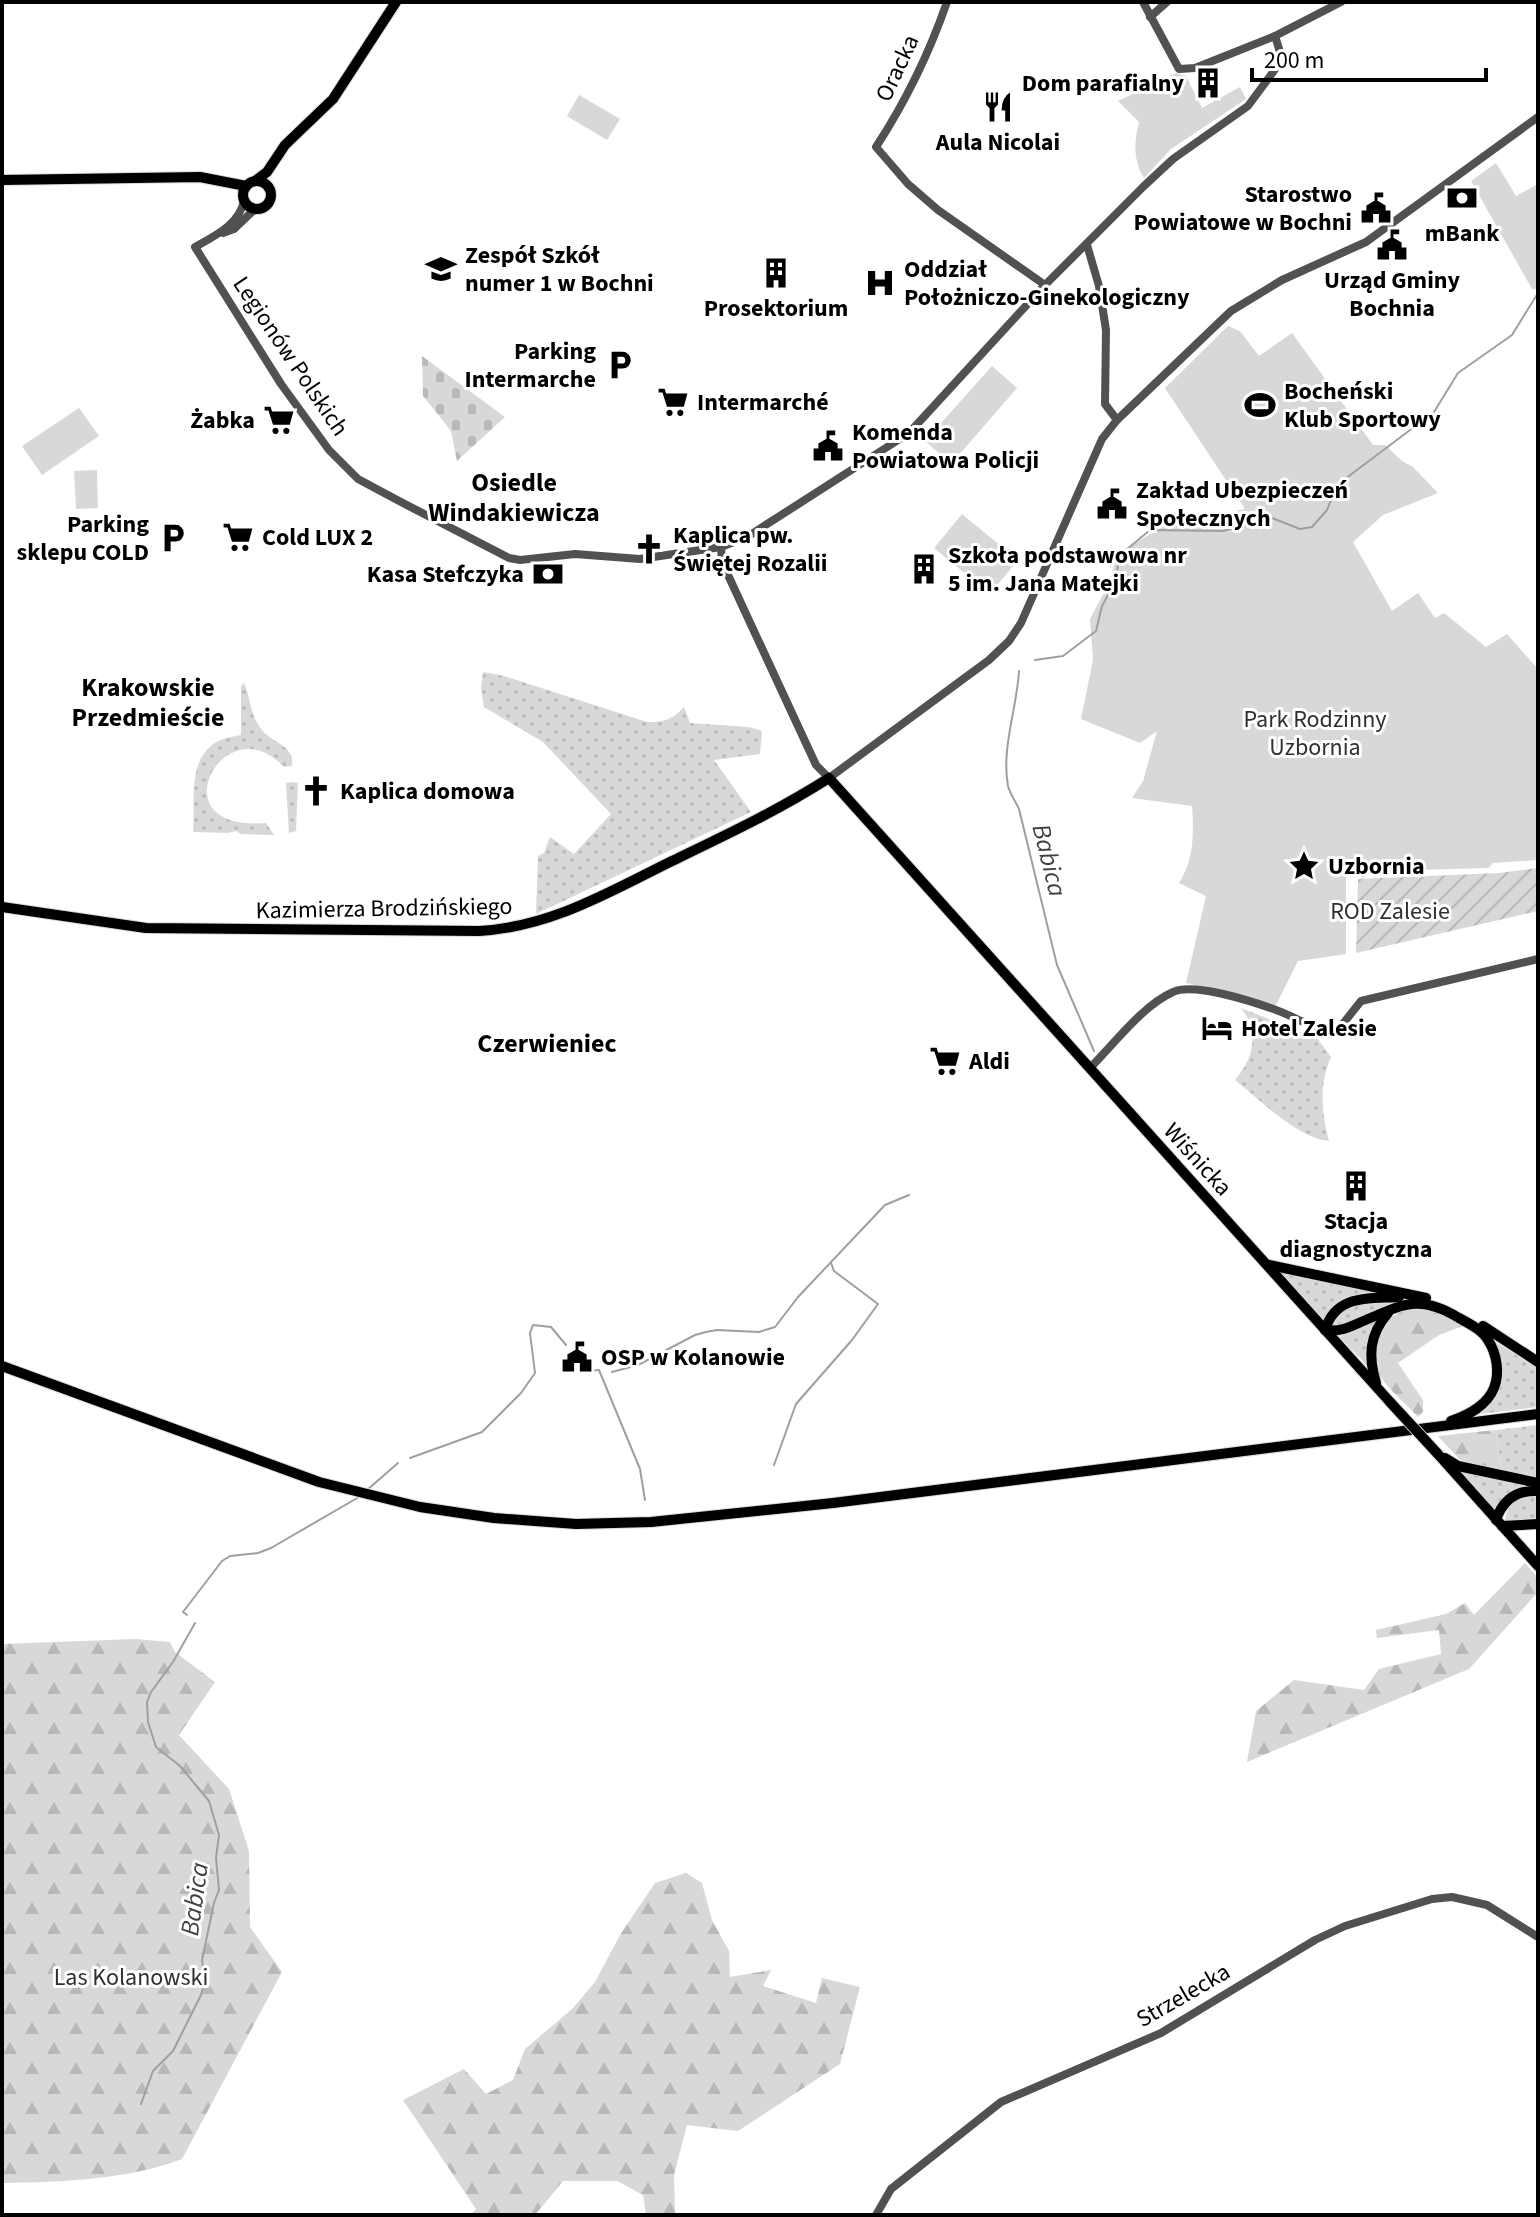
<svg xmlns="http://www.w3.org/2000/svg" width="1540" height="2217" font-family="'Source Sans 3',sans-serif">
<defs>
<pattern id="grass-dots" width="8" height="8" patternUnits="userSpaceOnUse" patternTransform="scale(2)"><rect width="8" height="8" fill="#d8d8d8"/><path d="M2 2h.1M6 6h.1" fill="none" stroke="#b8b8b8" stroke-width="1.8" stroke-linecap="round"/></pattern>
<pattern id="forest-firs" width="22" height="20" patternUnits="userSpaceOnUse" patternTransform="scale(2)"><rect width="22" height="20" fill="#d8d8d8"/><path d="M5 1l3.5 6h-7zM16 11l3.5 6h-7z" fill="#b8b8b8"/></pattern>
<pattern id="cemetery-stones" width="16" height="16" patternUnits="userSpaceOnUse" patternTransform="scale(2)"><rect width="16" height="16" fill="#d8d8d8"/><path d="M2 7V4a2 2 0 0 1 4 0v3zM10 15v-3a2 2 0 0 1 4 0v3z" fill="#b8b8b8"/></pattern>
<pattern id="garden-furrows" width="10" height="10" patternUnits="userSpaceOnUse" patternTransform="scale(2)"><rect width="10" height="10" fill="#d8d8d8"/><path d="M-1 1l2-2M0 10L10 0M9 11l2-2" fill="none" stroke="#b8b8b8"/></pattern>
</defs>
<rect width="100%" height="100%" fill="#fff"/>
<g fill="url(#grass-dots)">
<path d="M483 672 504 676 647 722C664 722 672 720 684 707L690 723 749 727 762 731 760 754 714 760 751 812 536 914 538 856 544 853 550 837 574 854 611 814 543 742 484 707 481 689Z"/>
<path d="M244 683C251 699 250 716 262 730 273 744 295 745 292 766L284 767C225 703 154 832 266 823L274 835 241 834 236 831 228 833 193 832C195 806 188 764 211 746 218 739 231 737 241 735V686Z"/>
<polygon points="293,782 298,783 296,831 289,833 286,783"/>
<path d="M1241 1008 1317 1038 1331 1057C1319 1085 1321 1112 1329 1141 1299 1139 1259 1099 1235 1080 1254 1058 1260 1032 1241 1008Z"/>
<path d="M1282 1274 1284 1273 1388 1295C1363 1298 1337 1295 1324 1320Z"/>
<path d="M1400 1302 1349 1325 1331 1328C1337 1298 1375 1303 1400 1302Z"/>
<polygon points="1381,1318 1368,1364 1366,1364 1339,1337"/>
<polygon points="1497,1343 1538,1368 1538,1407 1480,1414 1496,1396 1495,1345"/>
<polygon points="1538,1425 1538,1479 1503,1472 1495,1430"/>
<polygon points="1459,1471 1538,1486 1514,1490 1494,1509"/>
<path d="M1523 1496H1538V1520L1505 1522C1505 1509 1513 1501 1523 1496Z"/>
</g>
<g fill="url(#forest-firs)">
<path d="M1420 1308 1434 1309 1463 1326 1439 1335 1398 1363 1423 1400V1412L1418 1417C1406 1404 1389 1390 1380 1376 1370 1359 1377 1330 1391 1318 1399 1311 1409 1309 1420 1308Z"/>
<polygon points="1495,1430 1503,1472 1460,1460 1438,1436"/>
<polygon points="1525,1563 1538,1578 1538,1592 1469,1669 1247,1762 1256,1711 1294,1680 1364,1690 1379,1669 1441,1654 1439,1630 1377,1638 1376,1630 1446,1614 1465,1603 1474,1615"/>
<path d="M135 1639 170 1642 175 1652 215 1682 179 1735 229 1789 249 1851 250 1927 282 1972 182 2159C126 2180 61 2182 2 2183V1644Z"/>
<polygon points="686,1873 702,1883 712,1920 729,1951 730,1977 771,1970 763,1986 816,2003 822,1978 860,1987 840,2064 738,2131 687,2125 674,2175 675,2215 646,2215 643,2195 617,2181 563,2181 535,2215 470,2215 476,2209 403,2100 464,2069 486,2094 513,2080 525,2049 572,2009 595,1982 620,1935 655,1883"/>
</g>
<polygon fill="url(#cemetery-stones)" points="422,356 505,417 457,461 451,431 423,396"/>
<g fill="#d8d8d8">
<path d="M1176 73 1186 76 1202 108 1240 87 1246 99 1171 149 1144 178C1133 160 1134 142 1139 122L1118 101Z"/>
<polygon points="579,95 620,119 607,140 567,116"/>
<polygon points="1496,163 1516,196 1538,184 1537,289 1532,289 1471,181"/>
<path d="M1228 326 1240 331 1259 356 1292 333 1373 445H1385L1402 461 1413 467 1438 493 1383 515 1353 542 1392 611 1418 593 1435 618 1444 613 1486 647 1507 634 1538 669V860L1493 863 1488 868 1346 872V954L1298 961 1276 1005 1186 983 1206 896 1179 883C1194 860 1194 833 1192 806L1132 798 1143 781 1157 731 1140 743 1081 719 1093 660 1090 619 1108 585 1118 553 1169 523 1245 509 1165 388Z"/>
<polygon points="992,366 1017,388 951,464 925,441"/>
<polygon points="79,408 99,436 42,475 22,446"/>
<polygon points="97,470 98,508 76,509 74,471"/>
<polygon points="962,514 1018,560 990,594 934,548"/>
</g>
<polygon fill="url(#garden-furrows)" points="1538,868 1538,911 1356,953 1358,879 1499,873"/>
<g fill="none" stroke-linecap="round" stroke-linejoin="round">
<g stroke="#9f9f9f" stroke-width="2">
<polyline points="1035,660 1063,656 1096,631 1102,606 1115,582 1120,555 1150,530 1223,531 1272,518 1300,529 1312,527 1327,510 1337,485 1434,412 1458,373 1512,335 1538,293"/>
<path d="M1019 671C1017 708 1001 749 1008 786 1010 794 1016 802 1019 809L1057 965 1094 1051"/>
<polyline points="578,1372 599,1370 640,1469 645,1500"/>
<polyline points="612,1372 638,1365 695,1335 706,1332 717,1330 759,1332 775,1327 798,1297 885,1205 909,1195"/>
<polyline points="410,1458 482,1432 521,1393 535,1373 530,1333 533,1325 551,1327 566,1345"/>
<polyline points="774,1465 796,1404 852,1340 878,1304 834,1271 831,1263"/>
<polyline points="367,1490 398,1463"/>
<polyline points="187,1615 183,1612 222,1561 230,1556 258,1553 271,1548 359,1497"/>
<polyline points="141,2104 153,2071 173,2051 201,1995 205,1981 202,1960 214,1903 219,1890 216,1858 219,1835 209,1801 180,1766 156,1747 148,1722 147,1702 151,1692 173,1662 195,1623"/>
</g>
<g stroke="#dbdbdb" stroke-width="12">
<g id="major">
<polyline points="2,180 200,177 246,186"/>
<circle cx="257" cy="195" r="14"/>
<polyline points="255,181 267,172 285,145 333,99 396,2"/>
<path d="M2 907 146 928 479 931C551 927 609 892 672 861 726 835 779 810 829 778L1390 1402"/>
<polyline points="1269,1265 1426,1298"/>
<polyline points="1483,1326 1538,1362"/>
<path d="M1325 1330C1339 1332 1348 1328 1361 1322 1402 1305 1418 1293 1459 1318 1470 1324 1482 1330 1488 1340 1497 1354 1500 1373 1494 1388 1487 1406 1468 1415 1451 1421"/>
<path d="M1325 1330C1336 1294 1368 1299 1399 1297"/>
<polyline points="2,1366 319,1482 420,1507 494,1518 576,1524 651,1522 833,1503 1538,1414"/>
<path d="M1376 1383C1368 1356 1369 1335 1388 1313"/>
<polyline points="1437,1453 1538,1566"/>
<polyline points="1445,1458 1458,1466 1538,1483"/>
<path d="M1496 1520C1503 1499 1517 1490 1538 1491"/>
<polyline points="1502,1526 1538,1524"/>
</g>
</g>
<g stroke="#515151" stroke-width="8">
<path d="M947 2C929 54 906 101 876 147L908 184 938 210 1045 285"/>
<polyline points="1143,2 1179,69 1195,68 1275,36 1341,2"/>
<polyline points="1150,17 1167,2"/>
<path d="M244 201C239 225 214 236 195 247L281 384 329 450 358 479 401 502 509 558 520 560 575 554 640 559 721 547 747 537 909 433 1045 285 1144 186 1173 159 1248 106 1276 68 1280 52 1275 36"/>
<polyline points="223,233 234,229 255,209"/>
<polyline points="1087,245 1099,286 1106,330 1105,404 1117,420"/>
<polyline points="721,547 722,562 816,765 829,778 989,660 1009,641 1021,623 1102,439 1117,420 1231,311 1282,280 1366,242 1538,117"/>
<path d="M1090 1068C1113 1045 1143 1005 1173 992 1194 982 1254 1002 1276 1010 1296 1017 1312 1029 1334 1031L1342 1025 1361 1001 1538 959"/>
<polyline points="876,2215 891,2189 1001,2102 1161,2033 1315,1940 1345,1926 1432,1899 1452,1897 1487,1905 1538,1937"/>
</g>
<use href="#major" stroke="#000" stroke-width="10"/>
<g stroke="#dbdbdb" stroke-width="12" stroke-linecap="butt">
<polyline id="major-bridge" points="1390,1402 1437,1453"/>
</g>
<use href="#major-bridge" stroke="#000" stroke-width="10"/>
</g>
<defs>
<g id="building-bare" transform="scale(2.4)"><path d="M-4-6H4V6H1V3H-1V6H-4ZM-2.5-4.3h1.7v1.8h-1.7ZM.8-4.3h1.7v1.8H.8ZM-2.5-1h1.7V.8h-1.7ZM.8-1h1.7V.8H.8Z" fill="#000" stroke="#fff" stroke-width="2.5" paint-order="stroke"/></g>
<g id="restaurant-bare" transform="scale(2.4)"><path d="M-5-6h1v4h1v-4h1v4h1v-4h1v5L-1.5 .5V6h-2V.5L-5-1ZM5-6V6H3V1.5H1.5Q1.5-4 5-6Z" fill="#000" stroke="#fff" stroke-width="2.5" paint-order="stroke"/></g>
<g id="bank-bare" transform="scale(2.4)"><path d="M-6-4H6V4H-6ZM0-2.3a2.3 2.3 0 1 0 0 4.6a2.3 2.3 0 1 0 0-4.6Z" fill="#000" stroke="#fff" stroke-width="2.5" paint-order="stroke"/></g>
<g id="civic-bare" transform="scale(2.4)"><path d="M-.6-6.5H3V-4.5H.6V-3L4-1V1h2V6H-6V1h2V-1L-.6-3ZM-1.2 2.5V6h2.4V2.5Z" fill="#000" stroke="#fff" stroke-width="2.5" paint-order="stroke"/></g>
<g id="school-bare" transform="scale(2.4)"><path d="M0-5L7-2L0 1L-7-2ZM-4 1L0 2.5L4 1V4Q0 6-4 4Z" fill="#000" stroke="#fff" stroke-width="2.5" paint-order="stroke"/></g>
<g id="hospital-bare" transform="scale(2.4)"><path d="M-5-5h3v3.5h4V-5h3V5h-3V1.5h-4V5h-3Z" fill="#000" stroke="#fff" stroke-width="2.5" paint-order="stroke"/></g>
<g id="parking-bare" transform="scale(2.4)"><path d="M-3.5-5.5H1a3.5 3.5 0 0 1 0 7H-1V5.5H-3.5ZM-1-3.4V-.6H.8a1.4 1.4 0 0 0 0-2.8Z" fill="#000" stroke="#fff" stroke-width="2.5" paint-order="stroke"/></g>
<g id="supermarket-bare" transform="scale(2.4)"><path d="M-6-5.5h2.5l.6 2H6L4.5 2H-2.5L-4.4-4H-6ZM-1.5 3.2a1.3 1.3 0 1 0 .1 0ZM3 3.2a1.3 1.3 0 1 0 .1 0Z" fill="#000" stroke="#fff" stroke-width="2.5" paint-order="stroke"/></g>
<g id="stadium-bare" transform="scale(2.4)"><path d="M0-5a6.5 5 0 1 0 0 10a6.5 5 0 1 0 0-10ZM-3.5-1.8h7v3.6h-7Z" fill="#000" stroke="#fff" stroke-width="2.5" paint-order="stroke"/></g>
<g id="church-bare" transform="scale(2.4)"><path d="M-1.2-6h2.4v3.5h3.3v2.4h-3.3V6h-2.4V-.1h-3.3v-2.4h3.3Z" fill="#000" stroke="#fff" stroke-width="2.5" paint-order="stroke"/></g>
<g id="sight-bare" transform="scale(2.4)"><path d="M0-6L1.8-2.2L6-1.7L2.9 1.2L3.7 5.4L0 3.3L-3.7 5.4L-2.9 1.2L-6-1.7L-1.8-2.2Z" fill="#000" stroke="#fff" stroke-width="2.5" paint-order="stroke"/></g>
<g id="hotel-bare" transform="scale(2.4)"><path d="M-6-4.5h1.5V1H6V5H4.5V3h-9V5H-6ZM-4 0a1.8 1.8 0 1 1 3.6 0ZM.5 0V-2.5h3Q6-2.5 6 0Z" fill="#000" stroke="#fff" stroke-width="2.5" paint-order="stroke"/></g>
</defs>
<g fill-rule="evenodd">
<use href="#building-bare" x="1208" y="83"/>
<use href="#restaurant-bare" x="998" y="107"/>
<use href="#bank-bare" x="1462" y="198"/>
<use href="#civic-bare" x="1376" y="208"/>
<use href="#civic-bare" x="1392" y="245"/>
<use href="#school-bare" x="441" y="269"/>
<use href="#building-bare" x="776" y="273"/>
<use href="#hospital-bare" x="880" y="283"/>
<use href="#parking-bare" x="620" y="365"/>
<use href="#supermarket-bare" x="673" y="402"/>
<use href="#stadium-bare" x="1260" y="405"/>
<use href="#supermarket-bare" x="279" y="420"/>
<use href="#civic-bare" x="828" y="446"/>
<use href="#civic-bare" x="1112" y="504"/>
<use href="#supermarket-bare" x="238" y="537"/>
<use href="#parking-bare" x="173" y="538"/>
<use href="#church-bare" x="649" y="549"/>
<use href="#building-bare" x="924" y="569"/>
<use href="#bank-bare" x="548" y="574"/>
<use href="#church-bare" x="316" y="791"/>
<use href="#sight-bare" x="1304" y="866"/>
<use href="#hotel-bare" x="1217" y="1028"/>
<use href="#supermarket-bare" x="945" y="1061"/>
<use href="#building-bare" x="1356" y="1186"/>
<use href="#civic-bare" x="577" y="1357"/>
</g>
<g text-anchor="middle" stroke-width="6" stroke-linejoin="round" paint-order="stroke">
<g font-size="24" fill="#000" stroke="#fff">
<text transform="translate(897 68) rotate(-65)" y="8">Oracka</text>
<text transform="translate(291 356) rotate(56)" y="8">Legionów Polskich</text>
<text transform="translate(384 908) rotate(-1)" y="8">Kazimierza Brodzińskiego</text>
<text transform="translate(1198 1159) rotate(48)" y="8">Wiśnicka</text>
<text transform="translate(1183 1995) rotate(-30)" y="8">Strzelecka</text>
</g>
<g font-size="24" font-weight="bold" fill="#000" stroke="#fff" text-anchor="start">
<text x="1184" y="91" text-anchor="end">Dom parafialny</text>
<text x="998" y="150" text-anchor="middle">Aula Nicolai</text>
<text x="1352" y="202" text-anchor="end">Starostwo<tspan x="1352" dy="28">Powiatowe w Bochni</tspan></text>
<text x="1462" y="241" text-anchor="middle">mBank</text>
<text x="465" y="263">Zespół Szkół<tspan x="465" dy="28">numer 1 w Bochni</tspan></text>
<text x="904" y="277">Oddział<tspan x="904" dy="28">Położniczo-Ginekologiczny</tspan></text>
<text x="1392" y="288" text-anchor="middle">Urząd Gminy<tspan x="1392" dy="28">Bochnia</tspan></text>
<text x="776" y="316" text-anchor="middle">Prosektorium</text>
<text x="596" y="359" text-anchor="end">Parking<tspan x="596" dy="28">Intermarche</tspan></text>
<text x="1284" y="399">Bocheński<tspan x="1284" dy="28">Klub Sportowy</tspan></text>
<text x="697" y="410">Intermarché</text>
<text x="255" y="428" text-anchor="end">Żabka</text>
<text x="852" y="440">Komenda<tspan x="852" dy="28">Powiatowa Policji</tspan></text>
<text x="1136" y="498">Zakład Ubezpieczeń<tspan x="1136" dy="28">Społecznych</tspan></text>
<text x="149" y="532" text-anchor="end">Parking<tspan x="149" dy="28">sklepu COLD</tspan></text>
<text x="673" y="543">Kaplica pw.<tspan x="673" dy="28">Świętej Rozalii</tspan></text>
<text x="262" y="545">Cold LUX 2</text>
<text x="948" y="563">Szkoła podstawowa nr<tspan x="948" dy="28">5 im. Jana Matejki</tspan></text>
<text x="524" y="582" text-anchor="end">Kasa Stefczyka</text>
<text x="340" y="799">Kaplica domowa</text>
<text x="1328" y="874">Uzbornia</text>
<text x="1241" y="1036">Hotel Zalesie</text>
<text x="969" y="1069">Aldi</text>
<text x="1356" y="1229" text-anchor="middle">Stacja<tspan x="1356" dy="28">diagnostyczna</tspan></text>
<text x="601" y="1365">OSP w Kolanowie</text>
</g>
<g font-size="24" fill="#2f2f2f" stroke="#fff">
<text x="1315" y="727">Park Rodzinny<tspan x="1315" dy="28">Uzbornia</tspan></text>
<text x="1390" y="919">ROD Zalesie</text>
<text x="131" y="1985">Las Kolanowski</text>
</g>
<g font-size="26" font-weight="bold" fill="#000" stroke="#fff">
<text x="514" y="491">Osiedle<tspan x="514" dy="30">Windakiewicza</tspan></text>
<text x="148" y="696">Krakowskie<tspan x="148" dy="30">Przedmieście</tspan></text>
<text x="547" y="1052">Czerwieniec</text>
</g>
<g font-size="26" font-style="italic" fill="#404040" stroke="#fff">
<text transform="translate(1050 860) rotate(76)" y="9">Babica</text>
<text transform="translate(194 1899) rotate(-82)" y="9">Babica</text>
</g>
</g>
<rect width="1540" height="2217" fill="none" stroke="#000000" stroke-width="8"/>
<path d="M1252 68v12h234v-12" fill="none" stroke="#000000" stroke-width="4"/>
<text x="1264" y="68" font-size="24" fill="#000000" stroke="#ffffff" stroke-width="6" paint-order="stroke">200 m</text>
</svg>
